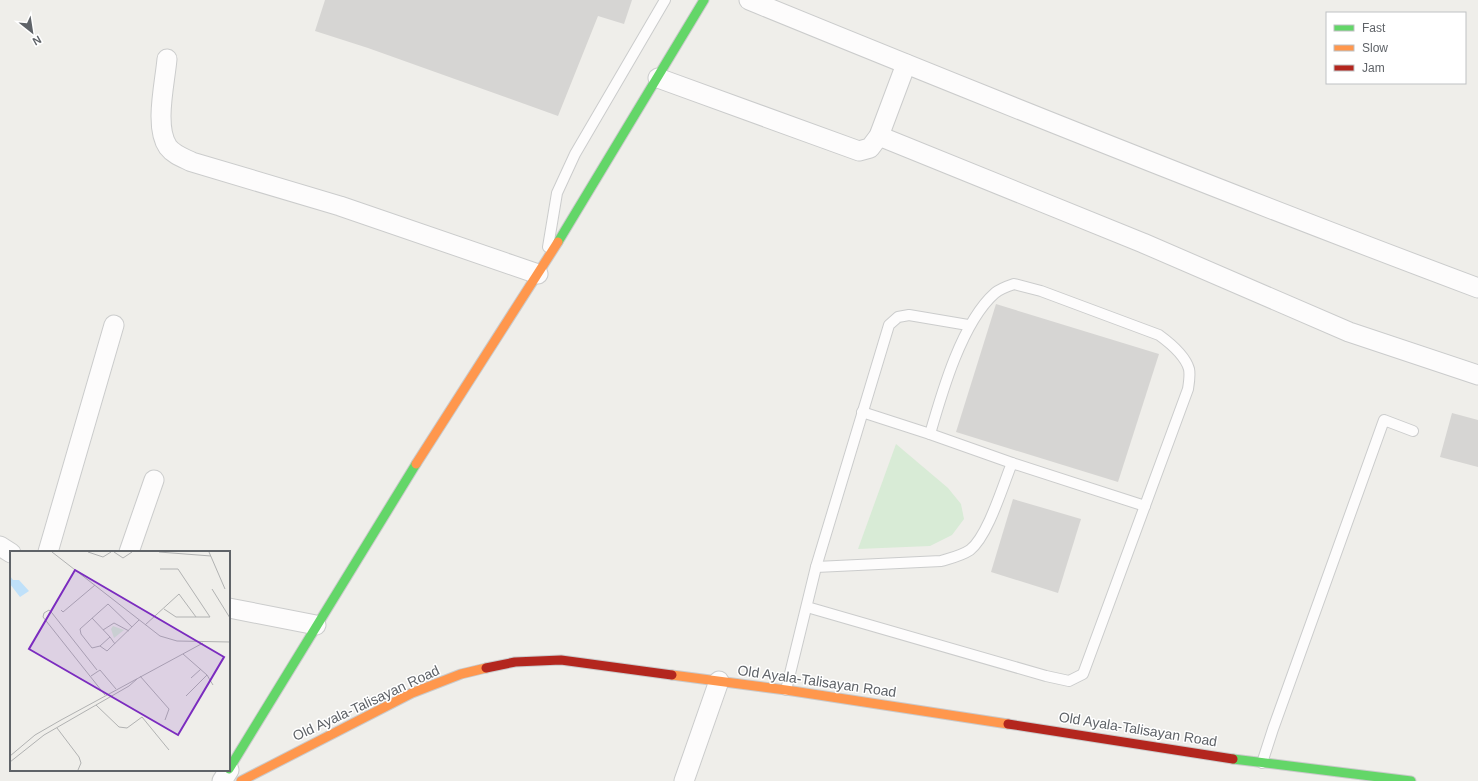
<svg xmlns="http://www.w3.org/2000/svg" width="1478" height="781" font-family="Arial,sans-serif">
<rect width="100%" height="100%" fill="#efeeea"/>
<polygon fill="#d8ebd6" points="896,444 948,488 961,504 964,519 952,535 930,546 858,549"/>
<g fill="#d6d5d3">
<polygon points="325,0 632,0 624,24 598,16 558,116 368,48 315,31"/>
<polygon points="996,304 1159,354 1118,482 956,432"/>
<polygon points="1452,413 1478,420 1478,467 1440,457"/>
<polygon points="1013,499 1081,519 1058,593 991,572"/>
</g>
<g fill="none" stroke-linecap="round" stroke-linejoin="round">
<g stroke="#cbcccc" stroke-width="12">
<g id="lane">
<polyline points="548,247 557,193 575,154 665,0"/>
<polyline points="930,434 1012,463 1145,506"/>
<path d="M816 567 941 561C951 558 961 556 970 550 988 536 1003 485 1012 463"/>
<path d="M807 607 1046 676 1069 681 1083 674 1188 389C1189 383 1190 374 1189 369 1185 355 1170 343 1159 335L1041 291 1014 284C1008 286 1000 289 995 293 962 322 942 392 930 434L862 412"/>
<polyline points="786,690 816,567 889,325 898,317 909,315 968,325"/>
<polyline points="1262,763 1273,729 1384,420 1413,431"/>
</g>
</g>
<g stroke="#cbcccc" stroke-width="21">
<g id="street">
<path d="M749 0C991 99 1233 196 1478 288"/>
<path d="M167 59C165 83 154 127 168 147 174 155 184 158 192 162L340 206 538 274"/>
<polyline points="658,78 859,151 870,148 879,136 906,64"/>
<polyline points="879,136 1143,243 1349,332 1478,375"/>
<polyline points="0,546 11,553"/>
<polyline points="48,552 114,325"/>
<polyline points="129,552 154,480"/>
<polyline points="229,608 316,625"/>
<polyline points="222,781 229,770"/>
<polyline points="684,781 719,681"/>
</g>
</g>
<g stroke="#cacacb" stroke-width="11">
<g id="fast">
<polyline points="558,242 704,0"/>
<polyline points="1233,759 1411,781"/>
<polyline points="229,769 416,464"/>
</g>
</g>
<g stroke="#cacacb" stroke-width="11">
<g id="slow">
<polyline points="416,464 558,242"/>
<polyline points="672,675 786,690 1008,724"/>
<polyline points="241,781 412,693 461,674 486,668"/>
</g>
</g>
<g stroke="#cacacb" stroke-width="11">
<g id="jam">
<polyline points="486,668 515,662 561,660 672,675"/>
<polyline points="1008,724 1233,759"/>
</g>
</g>
<use href="#lane" stroke="#fdfcfc" stroke-width="10"/>
<use href="#street" stroke="#fdfcfc" stroke-width="19"/>
<use href="#fast" stroke="#63d668" stroke-width="9"/>
<use href="#slow" stroke="#ff974d" stroke-width="9"/>
<use href="#jam" stroke="#b3261e" stroke-width="9"/>
</g>
<g text-anchor="middle" stroke-width="3" stroke-linejoin="round" paint-order="stroke">
<g font-size="14" fill="#5f6368" stroke="#fff">
<text transform="translate(817 681) rotate(8)" y="5">Old Ayala-Talisayan Road</text>
<text transform="translate(366 703) rotate(-25)" y="5">Old Ayala-Talisayan Road</text>
<text transform="translate(1138 729) rotate(9)" y="5">Old Ayala-Talisayan Road</text>
</g>
</g>
<g transform="translate(10 551)">
<rect width="220" height="220" fill="#efeeea"/>
<path d="M103 75 114 79 104 87 101 78Z" fill="#d8ebd6"/>
<path d="M0 25 3 29H9L19 40 10 46 0 33Z" fill="#bfe0f9"/>
<path fill="none" stroke="#b1b2b2" stroke-width="1" d="M42 1 150 85 167 90 220 91M78 1 93 6 101 1M104 1 113 7 122 1M149 1 201 5M199 1 215 38M150 18H168L200 66M202 38 220 67M154 58 166 66H200M51 59 53 61 85 34M82 67 100 86M135 74 169 43 186 66M93 79 104 72 119 80M105 93 100 86 90 95 82 97 71 83 70 78 98 53 122 76M90 95 97 100 129 69M173 103 197 124 203 134M87 119 42 62 39 59 34 62 33 66 95 144M81 125 90 119 106 138M130 125 159 158 155 169M181 127 191 118M176 145 197 124M86 154 109 176 117 177 132 166 159 199M47 177 69 206 71 212 68 219M0 205 25 184 51 169 193 92M0 211 34 184 119 135 127 128"/>
<path fill="#7b2cbf" fill-opacity="0.15" stroke="#7b2cbf" stroke-width="2" d="M65 19 214 106 168 184 19 98Z"/>
<rect width="220" height="220" fill="none" stroke="#5f6368" stroke-width="2"/>
</g>
<rect x="1326" y="12" width="140" height="72" fill="#ffffff" stroke="#bfc1c3"/>
<rect x="1334" y="25" width="20" height="6" fill="#63d668" stroke="#bfc1c3"/>
<text x="1362" y="32" font-size="12" fill="#5f6368">Fast</text>
<rect x="1334" y="45" width="20" height="6" fill="#ff974d" stroke="#bfc1c3"/>
<text x="1362" y="52" font-size="12" fill="#5f6368">Slow</text>
<rect x="1334" y="65" width="20" height="6" fill="#b3261e" stroke="#bfc1c3"/>
<text x="1362" y="72" font-size="12" fill="#5f6368">Jam</text>
<g transform="translate(32 32) rotate(150)" stroke="#ffffff" stroke-width="3" paint-order="stroke">
<path d="M0-3L7 15L0 10L-7 15Z" fill="#5f6368"/>
<text y="-6" font-size="11" font-weight="bold" text-anchor="middle" fill="#5f6368">N</text>
</g>
</svg>
